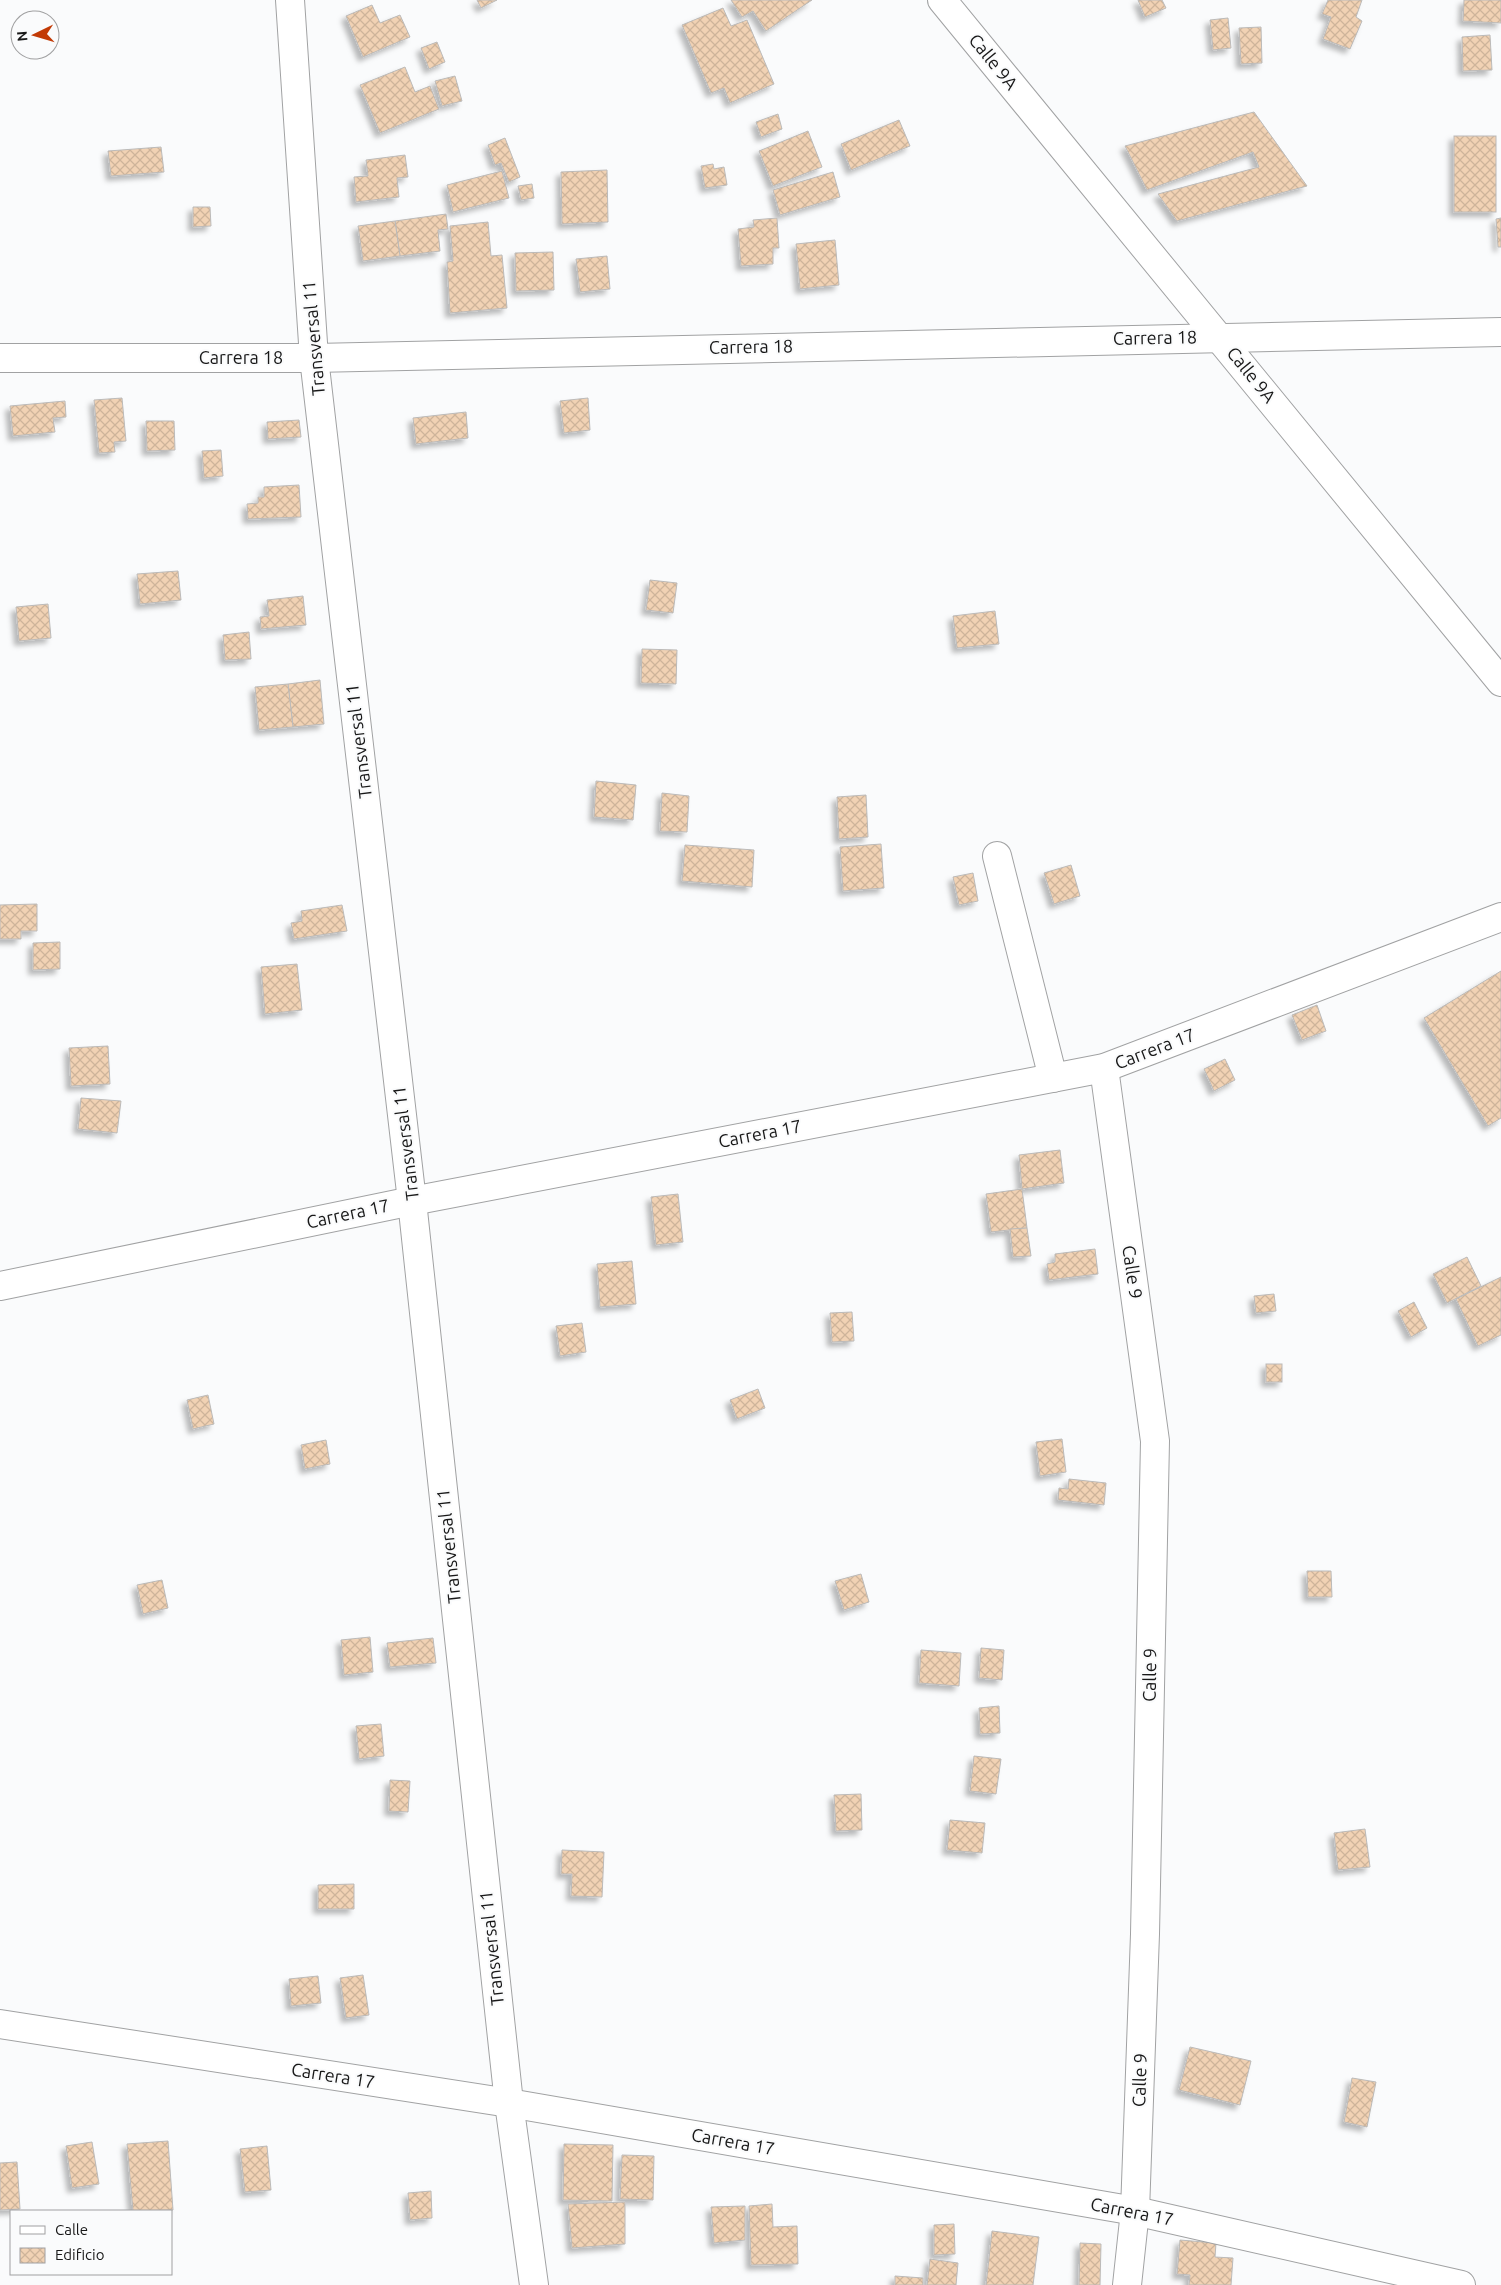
<svg xmlns="http://www.w3.org/2000/svg" width="1501" height="2285" font-family="Ubuntu,sans-serif">
<defs>
<pattern id="building-cross-hatch" width="8" height="8" patternUnits="userSpaceOnUse" patternTransform="scale(1.25)"><rect width="8" height="8" fill="#f1d2b4"/><path d="M0 0l8 8M0 8l8-8" fill="none" stroke="#ceb49a"/></pattern>
<filter id="shadow"><feDropShadow dx="-4.5" dy="4.5" stdDeviation="2.5" flood-color="#0004"/></filter>
</defs>
<rect width="100%" height="100%" fill="#fafbfc"/>
<g fill="url(#building-cross-hatch)" stroke="#bbbab9" filter="url(#shadow)">
<polygon points="477,0 497,0 481,8"/>
<polygon points="731,0 812,0 766,31 753,11 742,17"/>
<polygon points="1138,0 1162,0 1166,8 1145,17"/>
<polygon points="1328,0 1362,0 1356,17 1362,21 1350,49 1323,39 1331,17 1322,14"/>
<polygon points="1464,0 1501,0 1501,23 1463,21"/>
<polygon points="372,5 380,23 400,15 410,37 363,57 346,16"/>
<polygon points="723,8 731,26 747,20 774,84 730,103 724,88 711,93 682,25"/>
<polygon points="1228,18 1231,48 1213,50 1210,20"/>
<polygon points="1261,27 1262,63 1241,64 1239,28"/>
<polygon points="1490,35 1492,70 1463,71 1462,37"/>
<polygon points="437,42 445,62 429,69 421,48"/>
<polygon points="405,67 415,92 430,86 439,109 380,133 360,85"/>
<polygon points="455,76 462,101 442,106 435,81"/>
<polygon points="1254,112 1307,186 1177,221 1158,194 1259,167 1253,152 1147,190 1125,146"/>
<polygon points="778,114 782,129 761,137 756,122"/>
<polygon points="899,120 910,146 851,170 841,144"/>
<polygon points="808,131 822,167 773,186 759,151"/>
<rect x="1454" y="136" width="42" height="76"/>
<polygon points="505,138 520,177 509,182 501,163 495,165 488,145"/>
<polygon points="161,147 164,172 111,176 108,151"/>
<polygon points="405,155 408,177 397,178 399,197 356,202 354,177 368,176 366,160"/>
<polygon points="713,164 714,169 724,167 727,185 705,188 701,166"/>
<polygon points="607,170 608,222 562,224 561,172"/>
<polygon points="502,171 509,198 453,212 447,185"/>
<polygon points="833,172 840,197 780,215 773,190"/>
<polygon points="532,184 534,198 521,200 518,186"/>
<polygon points="193,207 210,207 211,226 193,227"/>
<polygon points="446,214 448,229 438,230 440,251 400,256 395,221"/>
<polygon points="777,218 779,248 773,248 773,264 741,266 738,229 754,227 753,220"/>
<polygon points="1501,218 1501,247 1498,247 1496,219"/>
<polygon points="395,221 400,256 363,261 358,226"/>
<polygon points="488,222 491,256 502,255 507,308 450,313 447,262 453,261 450,226"/>
<polygon points="835,240 839,285 800,289 796,244"/>
<polygon points="553,252 554,290 516,291 515,253"/>
<polygon points="607,256 610,289 580,292 576,259"/>
<polygon points="122,398 126,441 114,442 115,452 99,453 94,400"/>
<polygon points="588,398 590,430 564,433 560,401"/>
<polygon points="65,401 66,417 53,418 55,432 13,436 10,406"/>
<polygon points="466,412 468,438 416,444 413,418"/>
<polygon points="299,420 301,437 268,439 267,422"/>
<polygon points="146,421 174,421 175,450 147,451"/>
<polygon points="221,450 223,476 204,478 202,451"/>
<polygon points="299,485 301,517 248,519 247,504 258,503 258,497 264,497 264,487"/>
<polygon points="178,571 181,600 140,604 137,574"/>
<polygon points="650,580 677,583 673,613 646,610"/>
<polygon points="303,596 306,625 261,629 260,617 269,616 267,600"/>
<polygon points="48,604 51,638 19,641 16,607"/>
<polygon points="995,611 999,644 957,648 953,616"/>
<polygon points="249,632 251,659 225,660 223,635"/>
<polygon points="642,649 677,650 676,684 641,683"/>
<polygon points="320,680 324,724 293,727 288,684"/>
<polygon points="288,684 293,727 259,730 255,687"/>
<polygon points="596,781 636,785 633,820 594,817"/>
<polygon points="662,793 689,796 687,832 660,831"/>
<polygon points="866,795 868,837 839,839 837,797"/>
<polygon points="881,844 884,888 843,891 840,847"/>
<polygon points="685,845 754,850 752,887 682,881"/>
<polygon points="1071,865 1080,896 1054,904 1044,873"/>
<polygon points="973,873 978,901 959,905 953,877"/>
<polygon points="37,904 37,931 21,931 21,939 0,939 0,905"/>
<polygon points="342,905 347,931 294,939 291,923 302,921 301,911"/>
<polygon points="60,942 60,969 33,970 33,943"/>
<polygon points="297,964 302,1010 265,1014 261,967"/>
<polygon points="1501,971 1501,1118 1488,1126 1424,1018"/>
<polygon points="1317,1005 1326,1031 1302,1040 1292,1015"/>
<polygon points="108,1046 110,1084 71,1086 69,1048"/>
<polygon points="1225,1059 1235,1080 1214,1091 1204,1069"/>
<polygon points="81,1098 121,1101 117,1133 78,1129"/>
<polygon points="1060,1150 1064,1183 1022,1189 1019,1155"/>
<polygon points="1022,1189 1027,1228 991,1232 986,1194"/>
<polygon points="678,1194 683,1242 656,1245 651,1197"/>
<polygon points="1027,1228 1031,1256 1013,1257 1010,1229"/>
<polygon points="1095,1249 1098,1274 1049,1280 1047,1264 1055,1262 1055,1254"/>
<polygon points="1467,1257 1481,1286 1447,1303 1433,1274"/>
<polygon points="632,1261 636,1304 600,1307 597,1264"/>
<polygon points="1501,1277 1501,1335 1478,1346 1456,1299"/>
<polygon points="1274,1294 1276,1311 1256,1313 1254,1296"/>
<polygon points="1414,1302 1427,1328 1411,1337 1398,1311"/>
<polygon points="852,1312 854,1341 832,1342 830,1313"/>
<polygon points="582,1323 586,1352 560,1356 556,1326"/>
<rect x="1266" y="1364" width="16" height="18"/>
<polygon points="758,1389 765,1408 737,1419 730,1400"/>
<polygon points="208,1395 214,1424 193,1429 187,1400"/>
<polygon points="1062,1439 1066,1472 1040,1476 1036,1442"/>
<polygon points="326,1440 330,1464 305,1469 301,1445"/>
<polygon points="1069,1479 1106,1483 1104,1505 1058,1500 1059,1488 1068,1489"/>
<polygon points="1307,1571 1331,1571 1332,1597 1308,1597"/>
<polygon points="861,1574 869,1602 844,1610 835,1581"/>
<polygon points="162,1580 168,1608 143,1614 137,1585"/>
<polygon points="370,1637 373,1672 344,1675 341,1640"/>
<polygon points="433,1638 436,1663 390,1667 387,1643"/>
<polygon points="981,1648 1004,1650 1002,1680 979,1678"/>
<polygon points="921,1650 961,1653 959,1686 919,1683"/>
<polygon points="999,1706 1000,1733 980,1734 979,1708"/>
<polygon points="381,1724 384,1756 359,1759 356,1726"/>
<polygon points="974,1756 1001,1759 996,1794 970,1791"/>
<polygon points="390,1780 410,1781 408,1812 389,1811"/>
<polygon points="861,1794 862,1830 836,1831 834,1795"/>
<polygon points="950,1820 985,1823 982,1853 947,1850"/>
<polygon points="1365,1829 1370,1867 1338,1870 1334,1833"/>
<polygon points="562,1850 604,1852 602,1897 571,1896 572,1874 561,1874"/>
<polygon points="354,1884 354,1909 318,1909 318,1885"/>
<polygon points="363,1975 369,2015 346,2018 340,1978"/>
<polygon points="318,1976 321,2003 291,2006 289,1979"/>
<polygon points="1190,2047 1251,2061 1240,2105 1179,2090"/>
<polygon points="1352,2078 1376,2082 1367,2127 1344,2122"/>
<polygon points="168,2141 173,2210 133,2211 127,2144"/>
<polygon points="92,2142 99,2184 72,2188 66,2146"/>
<polygon points="564,2144 613,2145 612,2201 563,2200"/>
<polygon points="267,2146 271,2190 245,2192 240,2149"/>
<polygon points="622,2155 654,2156 653,2200 620,2199"/>
<polygon points="17,2162 20,2209 0,2210 0,2163"/>
<polygon points="431,2191 432,2218 410,2220 408,2193"/>
<polygon points="625,2202 625,2244 572,2248 568,2204"/>
<polygon points="772,2204 773,2227 797,2226 798,2264 751,2265 749,2206"/>
<polygon points="745,2206 745,2240 714,2243 711,2207"/>
<polygon points="954,2224 955,2254 934,2255 934,2225"/>
<polygon points="992,2231 1039,2237 1033,2285 986,2285"/>
<polygon points="1180,2240 1216,2243 1215,2257 1233,2258 1231,2285 1189,2285 1190,2275 1177,2274"/>
<polygon points="1080,2243 1101,2244 1100,2285 1079,2285"/>
<polygon points="930,2259 958,2263 956,2285 927,2285"/>
<polygon points="895,2276 923,2278 923,2285 895,2285"/>
</g>
<g fill="none" stroke-linecap="round" stroke-linejoin="round">
<g stroke="#a1a2a3" stroke-width="30">
<g id="street">
<polyline points="290,0 314,358 412,1201 509,2103 534,2285"/>
<polyline points="942,0 1501,682"/>
<polyline points="0,358 314,358 1501,332"/>
<polyline points="997,856 1053,1078"/>
<polyline points="1104,1068 1155,1441 1145,1934 1135,2211 1127,2285"/>
<polyline points="0,1286 412,1201 1104,1068 1501,917"/>
<polyline points="0,2024 509,2103 1135,2211 1461,2285"/>
</g>
</g>
<use href="#street" stroke="#fff" stroke-width="28"/>
</g>
<g text-anchor="middle" stroke-width="4" stroke-linejoin="round" paint-order="stroke">
<g font-size="18" fill="#181818" stroke="#fafbfc">
<text transform="translate(993 62) rotate(51)" y="6">Calle 9A</text>
<text transform="translate(314 338) rotate(-95)" y="6">Transversal 11</text>
<text transform="translate(1155 338) rotate(-1)" y="6">Carrera 18</text>
<text transform="translate(751 347) rotate(-1)" y="6">Carrera 18</text>
<text x="241" y="364">Carrera 18</text>
<text transform="translate(1251 375) rotate(51)" y="6">Calle 9A</text>
<text transform="translate(359 741) rotate(-97)" y="6">Transversal 11</text>
<text transform="translate(1155 1049) rotate(-21)" y="6">Carrera 17</text>
<text transform="translate(760 1134) rotate(-11)" y="6">Carrera 17</text>
<text transform="translate(406 1143) rotate(-97)" y="6">Transversal 11</text>
<text transform="translate(348 1214) rotate(-12)" y="6">Carrera 17</text>
<text transform="translate(1132 1272) rotate(82)" y="6">Calle 9</text>
<text transform="translate(449 1546) rotate(-96)" y="6">Transversal 11</text>
<text transform="translate(1150 1675) rotate(-89)" y="6">Calle 9</text>
<text transform="translate(492 1948) rotate(-96)" y="6">Transversal 11</text>
<text transform="translate(333 2076) rotate(9)" y="6">Carrera 17</text>
<text transform="translate(1140 2080) rotate(-88)" y="6">Calle 9</text>
<text transform="translate(733 2142) rotate(10)" y="6">Carrera 17</text>
<text transform="translate(1132 2212) rotate(11)" y="6">Carrera 17</text>
</g>
</g>
<rect x="10" y="2210" width="162" height="65" fill="#fafbfc" stroke="#a0a0a1"/>
<rect x="20" y="2226" width="25" height="8" fill="#ffffff" stroke="#a0a0a1"/>
<text x="55" y="2235" font-size="15" fill="#181818">Calle</text>
<rect x="20" y="2248" width="25" height="15" fill="url(#building-cross-hatch)" stroke="#a0a0a1"/>
<text x="55" y="2260" font-size="15" fill="#181818">Edificio</text>
<g transform="translate(35 35) rotate(265)"><circle r="24" fill="#fafbfc" stroke="#a0a0a1"/>
<path d="M0-4L9 19L0 12L-9 19Z" fill="#c23a05"/>
<text y="-8" font-size="14" font-weight="bold" text-anchor="middle" fill="#181818">N</text>
</g>
</svg>
